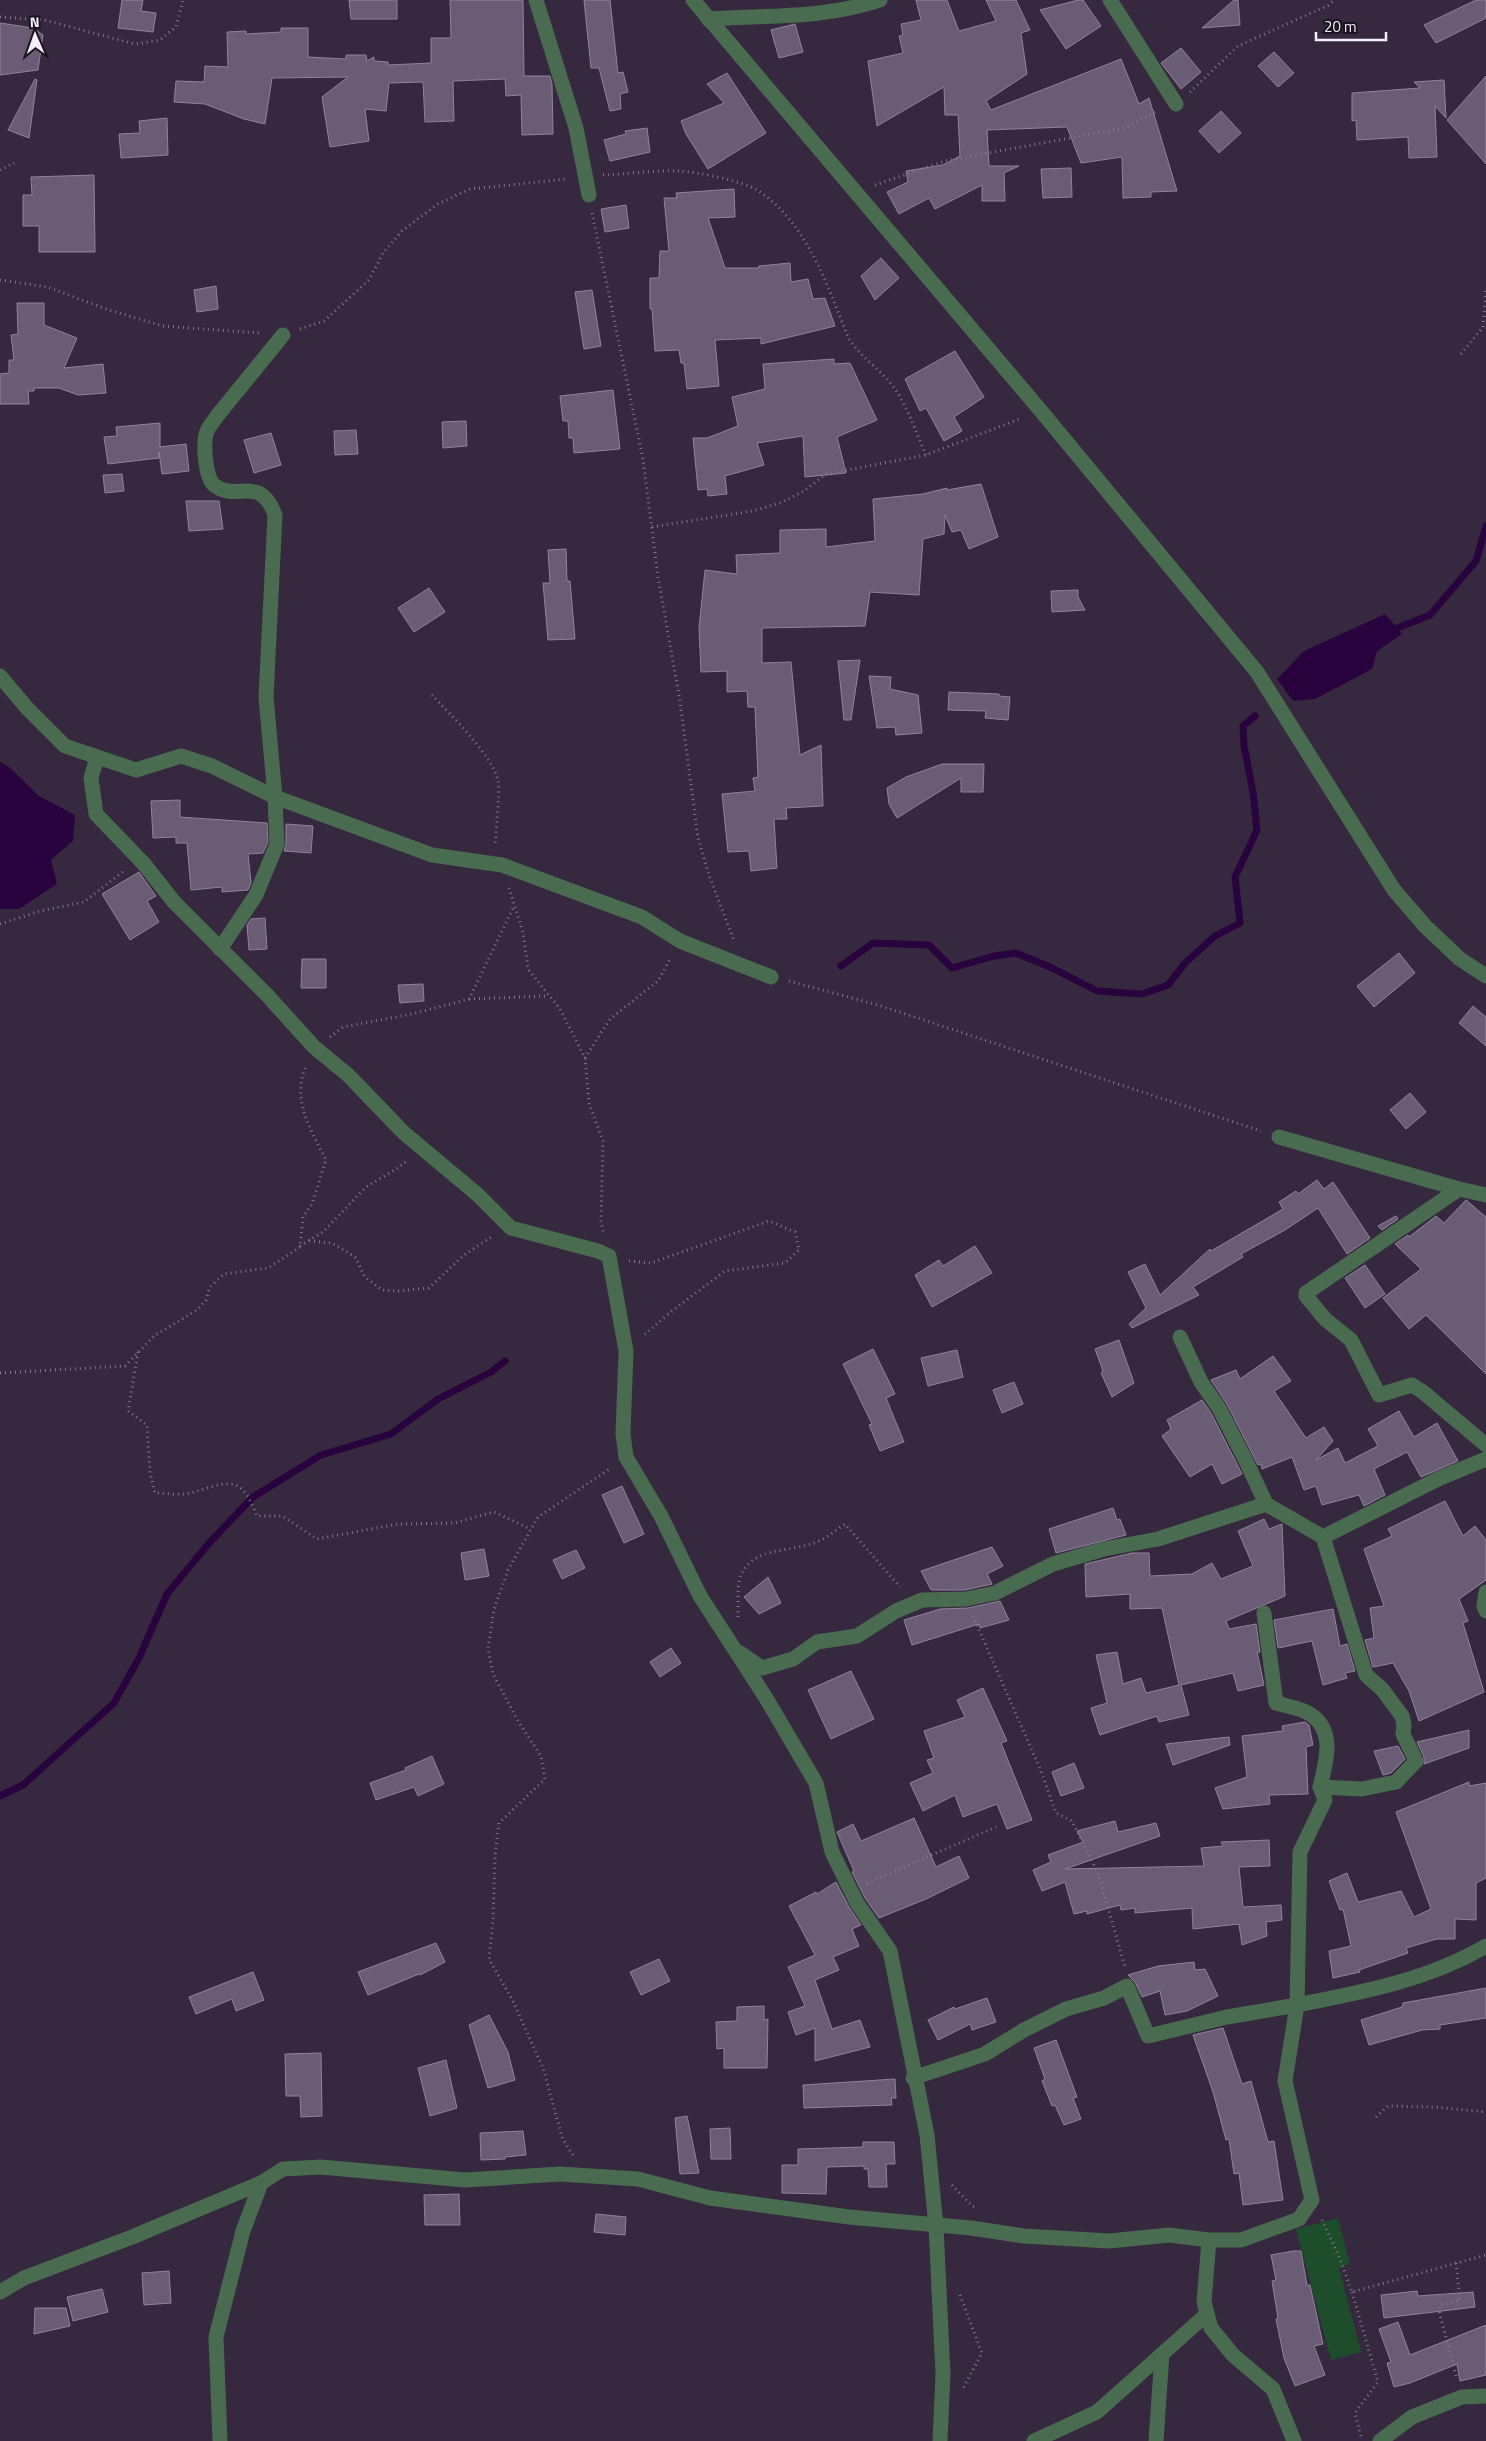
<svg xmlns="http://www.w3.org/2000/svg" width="1486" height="2441" font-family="'Titillium Web',sans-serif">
<rect width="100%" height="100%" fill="#35283f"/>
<polygon fill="#1e4d2b" points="1338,2218 1350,2264 1339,2268 1361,2352 1331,2360 1296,2229"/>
<g fill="#29033d">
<polygon points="1385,614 1402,634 1377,651 1372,669 1315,699 1293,701 1277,679 1304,651"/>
<polygon points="0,762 9,767 39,796 75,815 73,841 51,860 57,884 19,909 0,909"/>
</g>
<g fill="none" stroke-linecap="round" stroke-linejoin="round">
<g stroke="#29033d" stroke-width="7">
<polyline points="1390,631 1430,615 1476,561 1486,526"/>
<polyline points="841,966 873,943 929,945 952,968 994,956 1016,953 1052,968 1097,991 1142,994 1168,985 1185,963 1215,936 1240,923 1235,877 1257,830 1253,792 1244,746 1243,726 1255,716"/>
<polyline points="0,1796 23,1785 114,1703 139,1658 167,1594 210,1542 253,1497 321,1455 391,1434 438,1399 491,1372 505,1361"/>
</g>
</g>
<g fill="#6b5c75" stroke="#92839d">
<polygon points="122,0 143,0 141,11 156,13 153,32 118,28"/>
<polygon points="349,0 397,0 397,19 351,19"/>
<polygon points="450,0 523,0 524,76 550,76 552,84 553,134 522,135 521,95 506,96 505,79 453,81 454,121 425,122 423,82 389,83 386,111 365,109 369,141 330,147 322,97 348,77 272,78 265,124 244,119 205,104 174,102 176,81 204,82 205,66 228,67 227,32 246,31 246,34 281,32 281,28 308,28 308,57 346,59 346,55 366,55 367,61 374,57 374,61 388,62 388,65 431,63 431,38 451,38"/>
<polygon points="584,0 610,0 618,73 623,72 628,92 620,94 621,109 610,111 599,68 591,68"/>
<polygon points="916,0 947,0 959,31 996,21 986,0 1016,0 1030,30 1021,33 1027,74 986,101 991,110 1121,59 1139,104 1149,98 1177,191 1151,192 1151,197 1123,198 1122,157 1081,163 1067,127 987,130 989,166 1019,166 1004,173 1005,201 982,201 982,185 935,209 929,198 899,214 887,192 908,182 906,171 943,165 960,156 958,115 945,115 944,87 877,126 868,61 903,53 899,36 903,35 901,24 921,20"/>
<polygon points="1078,0 1083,0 1101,26 1066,49 1040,10"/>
<polygon points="1234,0 1238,0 1240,25 1202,28"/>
<polygon points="1476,0 1486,0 1486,18 1436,43 1424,25"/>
<polygon points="0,23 33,28 43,35 38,70 0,75"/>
<polygon points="795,24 803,52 779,58 771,30"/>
<polygon points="1181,48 1201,72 1181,89 1161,63"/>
<polygon points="1274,52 1294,73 1278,87 1258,66"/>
<polygon points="727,73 766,133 708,169 686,134 681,121 724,103 707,84"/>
<polygon points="1486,76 1486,164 1447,120"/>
<polygon points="35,79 37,80 29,138 8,130"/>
<polygon points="1444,80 1446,118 1435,106 1437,157 1409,158 1408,137 1357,140 1356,120 1352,121 1352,93 1420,88 1414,82"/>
<polygon points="1221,111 1241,133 1219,153 1199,131"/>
<polygon points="167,118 168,155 121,158 119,134 140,133 139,121"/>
<polygon points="647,128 650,152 610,161 604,140 626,134 625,131"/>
<polygon points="1071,168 1072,197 1043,198 1041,169"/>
<polygon points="94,175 95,252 39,252 39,226 23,226 23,195 32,195 31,177"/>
<polygon points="734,189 735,217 708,218 725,268 759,268 759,266 790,263 791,282 808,279 813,299 825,298 835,326 761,344 761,338 715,340 719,386 687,389 684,363 681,363 679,350 655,351 652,309 650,309 650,278 659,278 660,251 669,251 664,198 677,198 676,193"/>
<polygon points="626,205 629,228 605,232 601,209"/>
<polygon points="881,258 899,278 875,300 861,276"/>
<polygon points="216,286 218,309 197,312 194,290"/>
<polygon points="592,290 601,346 584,349 575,292"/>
<polygon points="17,303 44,303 44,325 77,338 64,368 103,364 106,393 78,395 59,388 34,388 34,391 28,391 29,404 0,404 0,374 9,373 9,360 14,360 11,335 18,334"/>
<polygon points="955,351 984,397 954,417 962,431 944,441 926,408 920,411 905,379"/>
<polygon points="834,359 834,364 850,363 877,420 837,437 846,473 805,477 803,436 757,443 764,465 725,476 727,494 708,496 707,489 698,490 693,438 707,438 738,426 732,397 765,389 763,364"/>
<polygon points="613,390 620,449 574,453 573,438 569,438 568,421 563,421 560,396"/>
<polygon points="466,421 467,446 443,448 442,422"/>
<polygon points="160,423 160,447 186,444 189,471 162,474 159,452 159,458 108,464 104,437 117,436 116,427"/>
<polygon points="356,430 358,454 335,455 334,431"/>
<polygon points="271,433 281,465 254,473 244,440"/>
<polygon points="122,474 124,491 105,493 103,475"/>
<polygon points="981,484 998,537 969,549 961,530 952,532 945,515 944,534 923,539 919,595 870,592 865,626 762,628 762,663 791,662 800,755 821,745 823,806 786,808 787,819 774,819 777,868 751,871 749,851 728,852 722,794 755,791 753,778 758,777 755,707 748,707 747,691 727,692 727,671 701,672 699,628 705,570 737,574 736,555 780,553 780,530 826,529 826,547 875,541 873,499 923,494 947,488 947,490"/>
<polygon points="186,501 219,501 223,529 189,531"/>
<polygon points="566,549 567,581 570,581 575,639 548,640 543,583 550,583 548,550"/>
<polygon points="429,588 445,612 414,632 398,608"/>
<polygon points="1078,590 1078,597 1085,610 1052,612 1051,591"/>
<polygon points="860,660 851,720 844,720 838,661"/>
<polygon points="869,676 891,677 890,689 918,695 922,733 896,735 895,727 877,728"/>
<polygon points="949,692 999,694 999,696 1010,697 1008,720 985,718 986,711 948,710"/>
<polygon points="942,764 984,764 983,792 961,792 961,778 897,818 889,804 887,788 906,777"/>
<polygon points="180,800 180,817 267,823 268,842 263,853 248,854 251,883 248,890 222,892 222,887 191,890 187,843 176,843 176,837 153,838 151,801"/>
<polygon points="286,824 313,826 311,853 284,851 286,844"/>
<polygon points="139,872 156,896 147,901 159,922 130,940 102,894"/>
<polygon points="265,918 267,949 249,950 247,925 251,919"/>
<polygon points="1399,953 1415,973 1374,1007 1357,986"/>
<polygon points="302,959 326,959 326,988 301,988"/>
<polygon points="423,984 424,1001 400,1003 398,985"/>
<polygon points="1473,1006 1486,1017 1486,1046 1459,1023"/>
<polygon points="1410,1093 1426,1112 1406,1129 1390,1110"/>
<polygon points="1317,1180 1324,1189 1333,1182 1370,1238 1347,1254 1318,1208 1285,1230 1241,1254 1243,1257 1193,1287 1199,1295 1132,1328 1129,1324 1146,1308 1128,1272 1145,1264 1160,1295 1210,1249 1211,1251 1283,1209 1279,1202 1296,1191 1298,1194"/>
<polygon points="1466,1200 1486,1217 1486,1374 1426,1315 1409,1329 1383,1298 1421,1269 1395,1244 1408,1235 1409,1237 1436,1216 1444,1223"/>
<polygon points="1396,1216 1398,1219 1382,1230 1378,1226"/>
<polygon points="975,1246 992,1273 932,1307 915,1275 939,1260 943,1266"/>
<polygon points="1365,1265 1385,1294 1365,1308 1345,1278"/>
<polygon points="1119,1340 1134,1383 1112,1397 1101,1373 1103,1371 1095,1349"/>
<polygon points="873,1349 895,1394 886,1398 904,1442 880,1451 869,1425 872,1424 843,1364"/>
<polygon points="957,1350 963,1377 928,1386 921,1358"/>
<polygon points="1273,1356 1291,1381 1274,1391 1306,1438 1324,1427 1333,1441 1316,1460 1338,1448 1345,1463 1378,1446 1368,1429 1399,1411 1414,1437 1437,1423 1458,1461 1421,1477 1407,1452 1374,1469 1385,1495 1364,1506 1359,1495 1322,1505 1316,1486 1304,1490 1292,1457 1262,1469 1261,1464 1258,1465 1227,1404 1211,1380 1236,1370 1240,1379"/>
<polygon points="1014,1382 1023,1404 1002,1413 993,1390"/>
<polygon points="1202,1400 1211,1413 1242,1474 1222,1484 1212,1464 1190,1477 1162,1436 1171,1429 1167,1420"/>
<polygon points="622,1486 644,1534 624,1543 602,1495"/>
<polygon points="1445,1501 1463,1536 1475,1526 1486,1540 1486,1580 1459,1599 1468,1621 1463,1623 1484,1692 1419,1721 1409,1691 1393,1663 1373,1667 1365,1640 1374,1638 1370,1608 1384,1606 1364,1549 1392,1536 1388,1529"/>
<polygon points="1113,1508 1117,1520 1120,1519 1126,1535 1056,1553 1049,1529"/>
<polygon points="1264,1519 1269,1529 1282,1524 1285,1596 1226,1621 1229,1629 1256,1624 1260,1652 1257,1652 1264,1685 1238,1691 1233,1673 1181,1685 1189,1715 1159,1722 1157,1716 1100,1735 1091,1708 1107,1703 1096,1655 1117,1652 1123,1684 1141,1678 1146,1693 1179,1685 1162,1608 1130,1609 1130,1594 1086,1597 1085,1564 1132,1553 1149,1553 1150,1576 1192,1574 1212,1563 1221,1579 1253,1566 1238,1531"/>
<polygon points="992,1547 1003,1566 987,1574 992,1584 965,1590 931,1590 921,1571"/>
<polygon points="484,1549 489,1576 465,1580 461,1553"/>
<polygon points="576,1550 585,1568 562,1579 553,1560"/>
<polygon points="768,1577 781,1603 759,1614 744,1597"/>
<polygon points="1000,1601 1009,1620 980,1628 979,1624 912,1645 904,1620 940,1609 968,1608"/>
<polygon points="1333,1609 1340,1646 1347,1644 1355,1671 1345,1673 1347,1678 1323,1685 1312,1641 1278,1648 1274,1620"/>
<polygon points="671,1648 681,1663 660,1677 650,1662"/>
<polygon points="851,1671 874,1719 831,1739 808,1690"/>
<polygon points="983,1688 1007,1741 1001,1743 1032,1820 1007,1829 997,1804 963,1817 955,1795 923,1811 910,1783 933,1773 927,1760 934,1758 924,1731 965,1717 957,1700"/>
<polygon points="1305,1722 1309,1725 1313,1745 1306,1747 1308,1794 1269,1795 1270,1804 1223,1809 1215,1788 1247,1777 1242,1736 1283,1731 1282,1726"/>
<polygon points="1469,1730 1469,1748 1424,1764 1424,1757 1417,1742"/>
<polygon points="1229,1737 1230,1745 1173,1765 1166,1744"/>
<polygon points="1398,1746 1405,1759 1391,1773 1383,1775 1374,1751"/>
<polygon points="432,1756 444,1784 418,1796 414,1787 376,1800 370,1783 406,1770 405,1768"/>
<polygon points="1074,1763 1084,1788 1061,1796 1052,1772"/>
<polygon points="1469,1782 1469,1786 1486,1783 1486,1878 1476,1883 1476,1920 1455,1919 1455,1939 1437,1939 1406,1948 1408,1953 1359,1970 1360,1972 1333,1978 1329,1951 1351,1946 1343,1909 1340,1910 1329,1881 1347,1873 1358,1902 1401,1891 1414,1917 1431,1909 1396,1812"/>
<polygon points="914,1818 936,1867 959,1856 969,1878 926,1899 879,1918 865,1898 852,1872 854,1871 837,1832 853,1824 861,1841"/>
<polygon points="1115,1821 1118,1832 1156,1823 1160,1836 1065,1869 1204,1866 1201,1848 1223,1846 1221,1842 1269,1840 1270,1866 1239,1867 1243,1907 1281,1905 1282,1920 1266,1922 1267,1936 1242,1945 1239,1924 1193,1929 1192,1908 1135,1913 1135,1908 1121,1910 1120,1905 1087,1914 1087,1911 1074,1914 1065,1882 1042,1891 1033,1870 1051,1862 1048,1855 1083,1842 1077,1831"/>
<polygon points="836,1882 849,1907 861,1925 852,1929 859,1946 833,1957 839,1970 815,1980 832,2029 860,2020 870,2047 815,2061 815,2028 796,2035 788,2012 805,2006 788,1967 815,1955 789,1906 816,1892 817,1894"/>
<polygon points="436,1943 445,1962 420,1975 419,1974 368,1995 358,1972"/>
<polygon points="659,1959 670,1981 641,1995 630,1972"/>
<polygon points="1194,1962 1195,1970 1205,1969 1218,1996 1187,2011 1165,2015 1160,1991 1142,1997 1135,1982 1128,1975 1158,1966"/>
<polygon points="253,1972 264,2000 236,2011 232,1999 196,2014 189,1997"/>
<polygon points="1486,1988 1486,2018 1440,2025 1440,2029 1422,2030 1369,2045 1361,2020 1402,2007 1403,2003"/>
<polygon points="987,1998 996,2022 972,2030 970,2024 938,2040 928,2020 954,2007 955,2009"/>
<polygon points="764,2006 764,2020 768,2019 767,2068 724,2068 724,2048 717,2049 716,2022 737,2021 737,2007"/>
<polygon points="489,2015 508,2052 515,2080 488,2088 469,2025"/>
<polygon points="1223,2028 1242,2084 1251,2081 1268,2142 1274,2141 1283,2200 1243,2205 1239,2173 1234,2174 1229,2139 1226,2140 1213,2092 1193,2035"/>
<polygon points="1056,2040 1077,2097 1073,2098 1081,2119 1064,2125 1055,2105 1052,2106 1042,2081 1045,2079 1034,2048"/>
<polygon points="321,2053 322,2116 301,2117 300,2096 286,2096 285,2054"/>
<polygon points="446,2060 457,2108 430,2116 418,2068"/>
<polygon points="895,2079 896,2098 891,2098 892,2105 804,2108 803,2085"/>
<polygon points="687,2116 699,2173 680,2174 675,2118"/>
<polygon points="730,2128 731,2159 711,2159 710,2129"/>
<polygon points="523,2131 526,2155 505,2157 505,2159 481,2160 480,2133"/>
<polygon points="863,2142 894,2142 895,2164 886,2164 887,2187 869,2187 868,2169 864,2169 864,2166 827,2167 826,2194 782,2193 782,2165 798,2165 798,2149 863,2147"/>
<polygon points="459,2194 460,2225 425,2225 424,2195"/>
<polygon points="596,2214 626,2217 625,2235 594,2232"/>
<polygon points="1293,2251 1301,2251 1307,2285 1310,2285 1323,2344 1314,2346 1325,2375 1295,2386 1284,2358 1276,2319 1278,2318 1272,2281 1276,2280 1271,2255"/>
<polygon points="169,2271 171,2303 144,2305 142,2273"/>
<polygon points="102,2289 108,2312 73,2321 67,2297"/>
<polygon points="1417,2291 1418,2296 1473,2292 1475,2307 1384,2318 1381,2295"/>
<polygon points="35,2308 66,2308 70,2326 34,2334"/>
<polygon points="1398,2322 1410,2355 1486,2325 1486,2375 1460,2381 1457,2364 1410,2383 1394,2387 1387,2363 1391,2362 1379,2329"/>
</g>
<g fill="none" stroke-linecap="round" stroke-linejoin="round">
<g stroke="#83788c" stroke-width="3" stroke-dasharray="1 4" stroke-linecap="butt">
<polyline points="0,17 44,20 135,44 160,40 176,27 183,0"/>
<polyline points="1190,92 1238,46 1329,5 1334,0"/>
<polyline points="0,170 14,163"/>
<path d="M603 175C628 174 654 170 679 171 697 172 743 181 757 190 807 222 827 285 848 337 860 358 884 371 897 392 909 411 917 435 926 455"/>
<polyline points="875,185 945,161 1124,128 1157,111"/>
<polyline points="592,213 643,459 658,577 680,701 698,838 709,875 734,941"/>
<polyline points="0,280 47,287 109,310 162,326 260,333"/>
<polyline points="300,329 324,321 369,280 383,253 402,231 438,204 470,189 567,179"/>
<polyline points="1461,354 1483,327 1486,287"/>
<polyline points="652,527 752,511 780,503 804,491 826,474 926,455 1022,418"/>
<path d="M432 695C449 713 494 757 498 781 500 795 496 829 495 846"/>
<polyline points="509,888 523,932 528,969 560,1009 585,1058 589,1103 603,1141 601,1223 604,1234"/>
<polyline points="0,924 40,911 84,902 125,870"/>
<polyline points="789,981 878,1005 1261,1131"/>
<polyline points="469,999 548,996"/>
<polyline points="330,1037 343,1027 412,1014 469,999 514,906"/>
<polyline points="585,1058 610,1019 658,981 671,957"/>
<polyline points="309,1241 332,1243 355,1257 365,1277 382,1290 399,1291 429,1288 464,1255 493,1236"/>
<polyline points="300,1246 323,1232 366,1187 398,1168 408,1160"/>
<polyline points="629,1261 651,1263 769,1221 795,1232 799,1250 785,1263 725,1271 672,1311 643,1336"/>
<path d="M138 1352 128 1411 147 1425 150 1473 155 1493C164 1493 174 1495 183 1494 200 1493 221 1479 238 1486 247 1491 253 1507 257 1516H282L317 1539 398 1524 454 1523 494 1512 531 1529"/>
<path d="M0 1373 125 1366 154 1336 197 1310 206 1300 210 1287 224 1274 268 1268 300 1247 303 1217 312 1204 326 1160C311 1130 291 1100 306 1066"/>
<polyline points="973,1616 1041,1771 1056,1813 1072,1821 1098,1873 1125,1967"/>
<path d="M738 1617C739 1605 736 1586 741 1575 755 1545 793 1553 819 1541 828 1537 836 1530 845 1524L900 1587"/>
<polyline points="867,1883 996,1827"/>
<polyline points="1376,2117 1388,2106 1435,2107 1486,2112"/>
<polyline points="573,2155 563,2140 543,2068 513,2001 489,1959 493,1920 495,1855 499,1823 545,1779 541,1756 518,1721 493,1674 488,1649 494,1609 508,1570 538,1517 611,1468"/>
<polyline points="952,2185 972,2206 976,2207"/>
<polyline points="1322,2220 1340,2259 1352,2292 1486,2255"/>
<polyline points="1456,2263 1460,2300 1440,2305 1439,2311 1457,2379"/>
<polyline points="1352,2292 1378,2382 1355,2413 1361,2437"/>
<polyline points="960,2295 982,2353 962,2390"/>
</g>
<g stroke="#496b4f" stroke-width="15">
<polyline points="536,0 576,128 589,195"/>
<polyline points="693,0 1041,411 1257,672 1394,890 1425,926 1460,959 1486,976"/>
<polyline points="1110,0 1176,104"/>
<path d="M708 19C765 15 825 19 880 0"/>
<polyline points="0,676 27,708 65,746 136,770 181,756 212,766 275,797 432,855 502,865 642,917 680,941 771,977"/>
<polyline points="97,757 91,778 96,814 144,864 174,902 267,995 314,1047 348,1075 404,1133 478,1195 511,1228 598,1251 609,1256 626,1351 623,1434 626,1457 661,1516 700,1596 766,1698 816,1783 832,1852 857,1903 890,1951 927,2135 936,2226 943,2374 940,2441"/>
<path d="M220 949 256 895 277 844 275 797 266 697 275 515C260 473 236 503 214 485 205 477 202 440 208 429 210 425 214 421 217 416L283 335"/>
<polyline points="1279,1137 1459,1189 1486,1195"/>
<polyline points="1459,1189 1306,1293 1306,1296 1325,1319 1351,1340 1379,1395 1412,1385 1423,1392 1486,1445"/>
<polyline points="1323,1537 1438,1479 1486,1459"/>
<polyline points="1486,1592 1484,1606 1486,1611"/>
<path d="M1264 1613 1276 1703C1286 1706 1301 1708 1310 1714 1336 1731 1326 1762 1320 1787"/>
<polyline points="740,1653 762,1668 793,1659 817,1642 857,1636 896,1611 922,1600 966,1599 995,1593 1053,1564 1104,1549 1158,1539 1266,1504"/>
<polyline points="913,2078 985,2054 1024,2030 1066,2009 1104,1998 1127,1986 1148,2036 1227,2017 1297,2005 1300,1852 1325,1800 1320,1787 1362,1789 1396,1782 1416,1761 1403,1734 1404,1725 1402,1716 1382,1689 1366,1675 1323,1537 1266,1504 1247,1463 1219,1408 1201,1382 1180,1337"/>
<polyline points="1209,2240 1204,2302 1211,2328 1233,2355 1273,2389 1294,2441"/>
<path d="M0 2292 24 2278 132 2237 261 2183 283 2169 321 2167 465 2180 560 2174 638 2179 710 2198 849 2217 971 2228 1024 2236 1109 2241 1169 2235 1209 2240H1241L1299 2219 1312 2200 1285 2081 1297 2005C1363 1992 1428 1980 1486 1946"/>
<polyline points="220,2441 216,2337 243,2231 261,2183"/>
<polyline points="1034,2441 1097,2412 1207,2314"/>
<polyline points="1156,2441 1162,2354"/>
<polyline points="1380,2441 1412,2417 1462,2397 1486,2396"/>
</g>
</g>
<g transform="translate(35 35) rotate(358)" stroke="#1a141e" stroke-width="4" paint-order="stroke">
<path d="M0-4L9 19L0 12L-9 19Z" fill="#f6eefd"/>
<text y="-8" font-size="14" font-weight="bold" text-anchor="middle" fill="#f6eefd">N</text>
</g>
<path d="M1316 32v8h70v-8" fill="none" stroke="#f6eefd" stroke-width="2.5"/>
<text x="1324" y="32" font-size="15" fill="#f6eefd" stroke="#1a141e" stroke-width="4" paint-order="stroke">20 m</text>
</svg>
